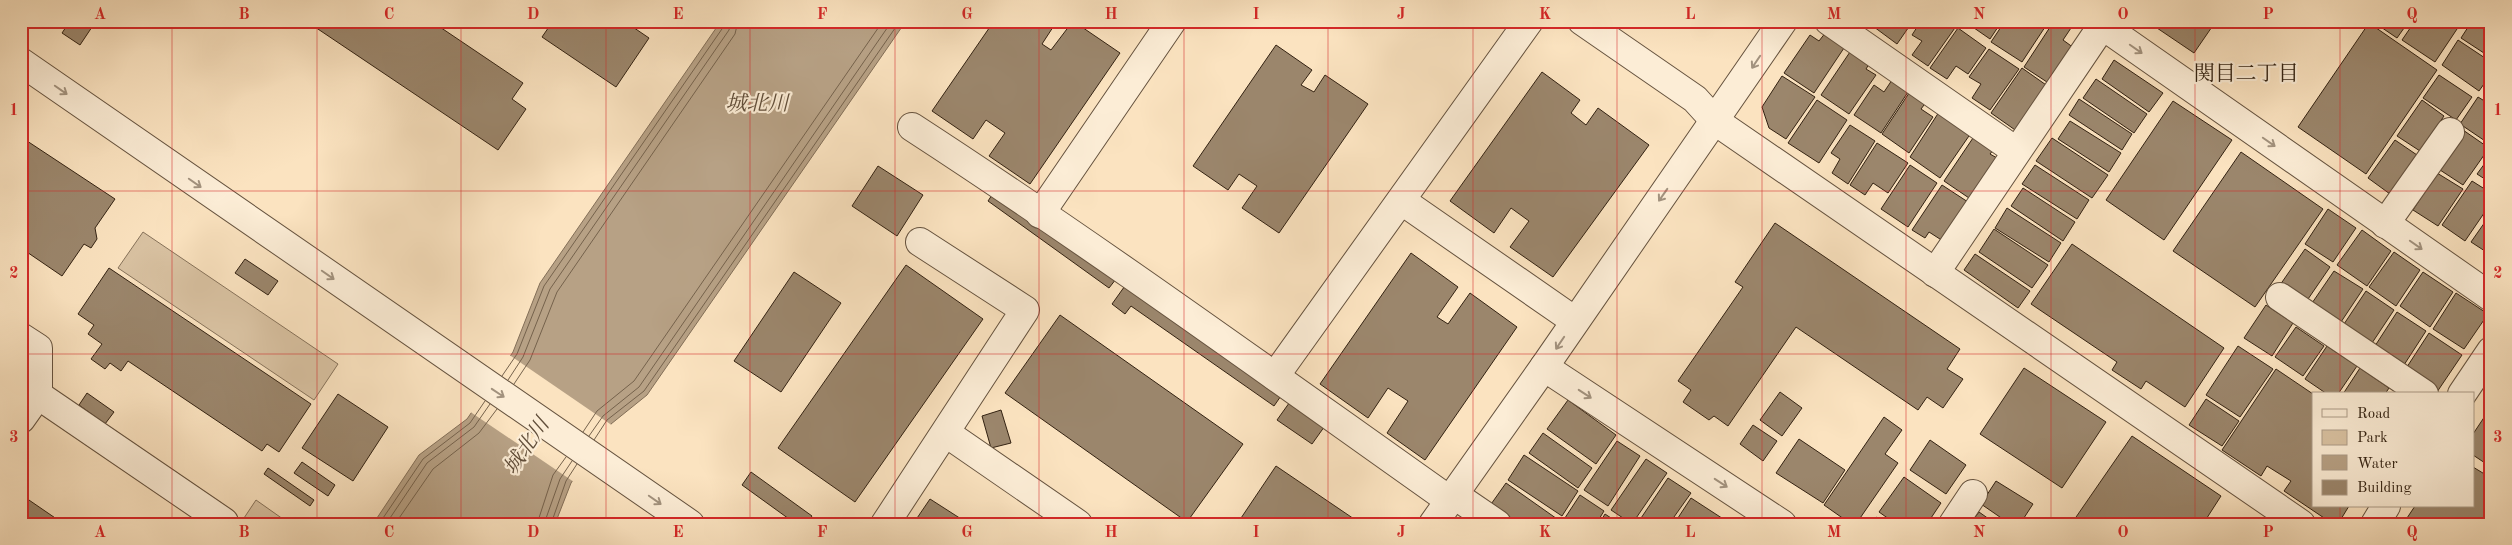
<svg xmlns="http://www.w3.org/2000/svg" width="2512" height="545" font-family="'Old Standard TT','Noto Serif JP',serif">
<rect width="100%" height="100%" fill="#fbe3c0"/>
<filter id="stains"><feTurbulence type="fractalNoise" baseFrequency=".004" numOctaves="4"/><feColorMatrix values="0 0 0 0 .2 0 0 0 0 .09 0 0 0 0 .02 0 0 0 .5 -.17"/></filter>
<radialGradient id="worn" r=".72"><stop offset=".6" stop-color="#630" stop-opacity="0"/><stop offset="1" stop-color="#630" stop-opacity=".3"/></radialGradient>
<g fill="#d9c2a2" stroke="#86725a">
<polygon points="143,232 338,364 314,400 118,268"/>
<polygon points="256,500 290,524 240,524"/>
</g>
<polygon fill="#b7a185" stroke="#826e57" points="721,21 906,21 647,395 611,424 571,483 555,524 373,524 419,455 467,419 513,352 540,283"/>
<polygon fill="#fbe3c0" points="508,354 613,426 574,482 469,411"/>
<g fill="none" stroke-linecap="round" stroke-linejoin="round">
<g stroke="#75624c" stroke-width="1">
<polyline points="502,376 517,354 544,286 724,26 725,21"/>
<polyline points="508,380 523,357 550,289 729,30 731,21"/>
<polyline points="514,384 530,360 557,292 735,34 738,21"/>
<polyline points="583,432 597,411 634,381 883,21"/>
<polyline points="589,436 603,416 639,387 892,21"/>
<polyline points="594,440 607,420 644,391 900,21"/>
<polyline points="379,524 423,459 470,423 485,401"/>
<polyline points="386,524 427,463 474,427 490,404"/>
<polyline points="395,524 433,469 479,433 497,409"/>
<polyline points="537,524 553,475 566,457"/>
<polyline points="544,524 560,479 572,461"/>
<polyline points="551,524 566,481 577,464"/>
</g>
</g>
<g fill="#9b866c" stroke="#332212">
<polygon points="70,21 96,21 80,45 62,33"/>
<polygon points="306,21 431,21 523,83 512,99 526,109 498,150"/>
<polygon points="553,21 624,21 649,38 616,87 542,37"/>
<polygon points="994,21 1057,21 1042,44 1051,50 1073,21 1120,53 1030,184 989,156 1005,133 986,120 973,139 932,111"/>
<polygon points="1872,21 1913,21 1897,44 1870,24"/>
<polygon points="1921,21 1953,21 1957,25 1928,66 1912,55 1922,41 1912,35"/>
<polygon points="1964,21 2002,21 1990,39"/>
<polygon points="2005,21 2049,21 2022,62 1991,42"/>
<polygon points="2054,21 2061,21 2071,28 2063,40 2074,48 2050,84 2024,67"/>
<polygon points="2162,21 2216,21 2194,53 2157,28"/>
<polygon points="2372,21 2409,21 2397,38"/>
<polygon points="2415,21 2452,21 2459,26 2435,62 2402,40"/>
<polygon points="2472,21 2491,21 2490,57 2461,38"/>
<polygon points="2369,23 2437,70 2366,174 2298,127"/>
<polygon points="1958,28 1986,48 1968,74 1956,66 1947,79 1930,68"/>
<polygon points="1826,32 1846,45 1814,93 1784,73 1810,35 1819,41"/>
<polygon points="2458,40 2491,62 2491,74 2479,91 2442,65"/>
<polygon points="1276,45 1312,70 1301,85 1314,92 1325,75 1368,104 1279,233 1242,208 1257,186 1239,174 1228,190 1193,166"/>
<polygon points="1852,49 1871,61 1866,69 1876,75 1849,114 1821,95"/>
<polygon points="1989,49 2019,69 1990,110 1972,98 1981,84 1969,77"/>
<polygon points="2114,60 2163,93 2149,112 2102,79"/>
<polygon points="2022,68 2049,87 2018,132 1991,113"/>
<polygon points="1542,72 1580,100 1571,113 1586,125 1598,108 1649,145 1553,277 1510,247 1529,221 1511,208 1494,233 1450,201"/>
<polygon points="2439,75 2472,97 2456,120 2423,98"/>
<polygon points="1782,76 1815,97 1786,139 1769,128 1762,107"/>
<polygon points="1894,77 1910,89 1881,133 1854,115 1874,85 1884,92"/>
<polygon points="2096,79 2147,114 2134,133 2083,98"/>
<polygon points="1911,90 1927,101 1921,109 1933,117 1909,153 1882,134"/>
<polygon points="2478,97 2491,105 2491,145 2460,124"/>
<polygon points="2079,99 2132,134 2122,150 2069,115"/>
<polygon points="1817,100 1847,120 1819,163 1788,143"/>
<polygon points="2422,100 2444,116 2420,151 2397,136"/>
<polygon points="2173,101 2232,140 2164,240 2106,200"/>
<polygon points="1939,112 1971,133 1940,178 1910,157"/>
<polygon points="2070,121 2121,153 2109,172 2058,139"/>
<polygon points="1850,125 1875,141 1848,184 1832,173 1840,159 1831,153"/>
<polygon points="2463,130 2489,148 2463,185 2437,168"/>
<polygon points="1975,135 1994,149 1990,154 1997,158 1969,198 1944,181"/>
<polygon points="21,137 115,199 95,228 97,239 91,248 84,244 62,276 21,248"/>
<polygon points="2052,138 2108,175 2092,198 2036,161"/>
<polygon points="2395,140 2417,155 2390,194 2368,178"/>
<polygon points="1877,143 1908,163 1888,193 1873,183 1865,195 1850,185"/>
<polygon points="2241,152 2323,209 2255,307 2173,251"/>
<polygon points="2491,155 2491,183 2477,174"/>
<polygon points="1910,165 1937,183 1908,227 1881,209"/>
<polygon points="2035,165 2089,200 2077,219 2022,184"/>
<polygon points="878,166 923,195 897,236 852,206"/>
<polygon points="2437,173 2463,189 2438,226 2413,210"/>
<polygon points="2472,181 2491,193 2491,203 2465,241 2442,225"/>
<polygon points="1942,185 1968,202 1943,241 1929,232 1925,238 1912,230"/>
<polygon points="2023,188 2075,222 2063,241 2011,206"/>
<polygon points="994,192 1116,279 1109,288 988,201"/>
<polygon points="2007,208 2061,243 2049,262 1995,228"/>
<polygon points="2328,209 2356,228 2333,262 2305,244"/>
<polygon points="2491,211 2491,223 2485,220"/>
<polygon points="2485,222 2491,226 2491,255 2471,242"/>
<polygon points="1775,223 1960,349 1947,369 1963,379 1943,408 1927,397 1918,410 1796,327 1728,426 1714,416 1709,420 1683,402 1691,390 1678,381 1743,287 1735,282"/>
<polygon points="1994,229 2048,265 2032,288 1979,252"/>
<polygon points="2362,230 2391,251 2367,286 2337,265"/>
<polygon points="2072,244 2224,348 2185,407 2146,381 2141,389 2112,370 2117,362 2031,304"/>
<polygon points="2305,249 2330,267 2306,302 2280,285"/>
<polygon points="2394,252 2420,270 2396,306 2369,287"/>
<polygon points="1411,253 1458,287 1437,317 1448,324 1470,293 1517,327 1425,460 1387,433 1408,401 1388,388 1368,418 1320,384"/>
<polygon points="1975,254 2030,291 2018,308 1964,270"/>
<polygon points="245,259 278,281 268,295 235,273"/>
<polygon points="906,265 983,319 855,502 778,448"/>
<polygon points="109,268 311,404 279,452 267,444 262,451 128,361 121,371 110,363 105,369 91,359 102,344 88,334 94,325 78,314"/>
<polygon points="2334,271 2363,289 2339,325 2310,306"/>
<polygon points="794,272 841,303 781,392 734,361"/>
<polygon points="2423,272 2453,292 2430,327 2400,306"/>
<polygon points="1127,283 1283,393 1274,406 1131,306 1125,314 1112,304"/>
<polygon points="2366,291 2394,310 2370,346 2342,327"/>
<polygon points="2456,293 2488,314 2464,349 2433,329"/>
<polygon points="2266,305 2293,323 2272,356 2244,338"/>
<polygon points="2397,312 2426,331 2402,368 2373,349"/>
<polygon points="1060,315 1243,444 1187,522 1005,393"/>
<polygon points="2296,327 2324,346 2303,376 2275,357"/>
<polygon points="2429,333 2462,355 2437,392 2405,370"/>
<polygon points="2238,346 2273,369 2240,417 2206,395"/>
<polygon points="2327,346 2357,366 2338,394 2327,394 2305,379"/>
<polygon points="2024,368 2106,422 2062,488 1980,434"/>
<polygon points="2360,368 2389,388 2385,394 2343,394"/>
<polygon points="2276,369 2313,394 2313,506 2349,506 2338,524 2333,524 2284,491 2291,481 2267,466 2261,476 2222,450"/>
<polygon points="1780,392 1802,408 1782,436 1760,420"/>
<polygon points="87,393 114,412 105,424 79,405"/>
<polygon points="338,394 388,427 353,481 302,448"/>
<polygon points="1292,399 1327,423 1312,444 1277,420"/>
<polygon points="2206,399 2239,421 2222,446 2189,425"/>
<polygon points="1568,400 1616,435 1596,464 1547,429"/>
<polygon points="2491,407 2491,467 2473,455 2473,434"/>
<polygon points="1001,410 1011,443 991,448 982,416"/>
<polygon points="1884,417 1902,430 1885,454 1898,463 1856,524 1851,524 1824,505"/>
<polygon points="1753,425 1777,441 1763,461 1740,444"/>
<polygon points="1543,433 1592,468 1578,488 1529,453"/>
<polygon points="2132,436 2221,496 2203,524 2080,524 2074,520"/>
<polygon points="1799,439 1845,470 1823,503 1776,473"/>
<polygon points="1930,440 1966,465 1946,494 1910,470"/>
<polygon points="1617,441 1640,456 1608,506 1584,490"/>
<polygon points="1524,455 1578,491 1562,516 1508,480"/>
<polygon points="1646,459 1667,473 1632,524 1611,510"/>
<polygon points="302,462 335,485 328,496 294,473"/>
<polygon points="1276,466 1360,523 1360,524 1237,524"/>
<polygon points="2473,467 2491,478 2491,524 2403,524 2415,506 2473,506"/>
<polygon points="268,468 314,500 310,506 264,474"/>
<polygon points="751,472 812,516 806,524 796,524 742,485"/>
<polygon points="1904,477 1941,503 1927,524 1896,524 1879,512"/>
<polygon points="1668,478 1691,493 1669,524 1637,524"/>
<polygon points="1996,481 2033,504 2020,524 2010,524 1981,504"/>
<polygon points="1506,483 1560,521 1558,524 1514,524 1489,507"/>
<polygon points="1580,495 1604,511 1596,524 1561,524"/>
<polygon points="26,498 64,524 21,524 21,504"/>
<polygon points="1691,498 1731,524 1674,524"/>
<polygon points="930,499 969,524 913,524"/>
<polygon points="1979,512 1996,524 1970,524"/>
<polygon points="1605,514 1620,524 1599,524"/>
<polygon points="1876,517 1886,524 1871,524"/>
</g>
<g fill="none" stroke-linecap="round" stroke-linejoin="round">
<g stroke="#65523e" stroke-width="30">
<g id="minor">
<polyline points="1582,21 1695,99 1715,121 2301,524"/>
<polyline points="1829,21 2016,151"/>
<polyline points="2096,21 2491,297"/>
<polyline points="21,62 690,524"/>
<path d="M912 127C1095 246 1271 374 1449 500"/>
<polyline points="1402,201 1575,321"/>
<polyline points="1040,214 1172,21"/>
<polyline points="2385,224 2450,132"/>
<polyline points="1935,273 2102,26"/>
<polyline points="2280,297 2424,394"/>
<polyline points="21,337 38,348 38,395 21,419"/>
<polyline points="1544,367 1782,524"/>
<polyline points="1275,376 1529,21"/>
<polyline points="2462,394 2491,351"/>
<polyline points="38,395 224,522"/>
<polyline points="946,433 1078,524"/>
<polyline points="1453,494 1497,524"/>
<polyline points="885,524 1025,310 920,242"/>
<polyline points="1433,524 1544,367 1783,21"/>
<polyline points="1953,524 1973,494"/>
<polyline points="2375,524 2386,506"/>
</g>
</g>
<use href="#minor" stroke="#fcedd6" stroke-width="28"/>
</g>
<defs><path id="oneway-shaft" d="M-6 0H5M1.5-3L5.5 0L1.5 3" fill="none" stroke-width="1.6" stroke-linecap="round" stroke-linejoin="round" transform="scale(1.25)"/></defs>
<g stroke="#a2927e">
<use href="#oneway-shaft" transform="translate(2136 49) rotate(35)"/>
<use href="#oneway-shaft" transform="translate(1756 62) rotate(124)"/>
<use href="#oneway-shaft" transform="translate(61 90) rotate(35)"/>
<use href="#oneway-shaft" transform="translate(2269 142) rotate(35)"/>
<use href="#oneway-shaft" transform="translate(195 183) rotate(35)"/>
<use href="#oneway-shaft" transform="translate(1663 195) rotate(125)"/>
<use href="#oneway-shaft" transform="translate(2416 245) rotate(35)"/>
<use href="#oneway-shaft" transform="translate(328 275) rotate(35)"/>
<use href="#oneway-shaft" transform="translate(1560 343) rotate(124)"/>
<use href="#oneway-shaft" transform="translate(498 393) rotate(34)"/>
<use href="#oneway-shaft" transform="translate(1585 394) rotate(33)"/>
<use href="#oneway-shaft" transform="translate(1721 483) rotate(33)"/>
<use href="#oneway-shaft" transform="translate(655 500) rotate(35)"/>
</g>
<path fill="none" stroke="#d62828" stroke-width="1" stroke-opacity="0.55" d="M172 21V524M317 21V524M461 21V524M606 21V524M750 21V524M895 21V524M1039 21V524M1184 21V524M1328 21V524M1473 21V524M1617 21V524M1762 21V524M1906 21V524M2051 21V524M2195 21V524M2340 21V394M21 191H2491M21 354H2491M2340 506V524"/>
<g text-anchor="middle" stroke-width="4.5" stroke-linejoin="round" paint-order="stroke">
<g font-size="21" fill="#332212" stroke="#fcedd6">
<text x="2246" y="80">関目二丁目</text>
</g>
<g font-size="21" font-style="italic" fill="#614e3a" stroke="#fcedd6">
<text x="757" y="110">城北川</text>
<text transform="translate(526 446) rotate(-56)" y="7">城北川</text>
</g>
</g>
<rect width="2512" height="545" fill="none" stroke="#fbe3c0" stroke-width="55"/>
<rect x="2312" y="392" width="162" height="115" fill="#fcedd6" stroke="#ac9c88"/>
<rect x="2322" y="409" width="25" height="8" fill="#fcedd6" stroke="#ac9c88"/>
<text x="2357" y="418" font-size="15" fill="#332212">Road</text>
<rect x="2322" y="430" width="25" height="15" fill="#d9c2a2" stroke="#ac9c88"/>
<text x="2357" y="442" font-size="15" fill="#332212">Park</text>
<rect x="2322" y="455" width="25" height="15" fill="#b7a185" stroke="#ac9c88"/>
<text x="2357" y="468" font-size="15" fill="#332212">Water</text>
<rect x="2322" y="480" width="25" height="15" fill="#9b866c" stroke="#ac9c88"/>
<text x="2357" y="492" font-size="15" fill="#332212">Building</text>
<rect x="28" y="28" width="2456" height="490" fill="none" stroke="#d62828" stroke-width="2"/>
<g font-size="16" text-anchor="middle" font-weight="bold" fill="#d62828">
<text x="100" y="19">A</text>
<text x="244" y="19">B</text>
<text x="389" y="19">C</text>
<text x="533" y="19">D</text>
<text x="678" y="19">E</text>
<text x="822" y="19">F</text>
<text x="967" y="19">G</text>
<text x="1111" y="19">H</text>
<text x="1256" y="19">I</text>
<text x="1401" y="19">J</text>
<text x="1545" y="19">K</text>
<text x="1690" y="19">L</text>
<text x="1834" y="19">M</text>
<text x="1979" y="19">N</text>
<text x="2123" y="19">O</text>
<text x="2268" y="19">P</text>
<text x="2412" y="19">Q</text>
<text x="14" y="115">1</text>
<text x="2498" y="115">1</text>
<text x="14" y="278">2</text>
<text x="2498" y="278">2</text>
<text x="14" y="442">3</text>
<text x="2498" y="442">3</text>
<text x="100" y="537">A</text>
<text x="244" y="537">B</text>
<text x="389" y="537">C</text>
<text x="533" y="537">D</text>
<text x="678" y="537">E</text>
<text x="822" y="537">F</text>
<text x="967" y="537">G</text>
<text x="1111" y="537">H</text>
<text x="1256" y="537">I</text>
<text x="1401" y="537">J</text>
<text x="1545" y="537">K</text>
<text x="1690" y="537">L</text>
<text x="1834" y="537">M</text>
<text x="1979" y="537">N</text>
<text x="2123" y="537">O</text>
<text x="2268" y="537">P</text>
<text x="2412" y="537">Q</text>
</g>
<rect width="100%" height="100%" filter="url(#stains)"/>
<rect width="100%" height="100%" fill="url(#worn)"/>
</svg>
